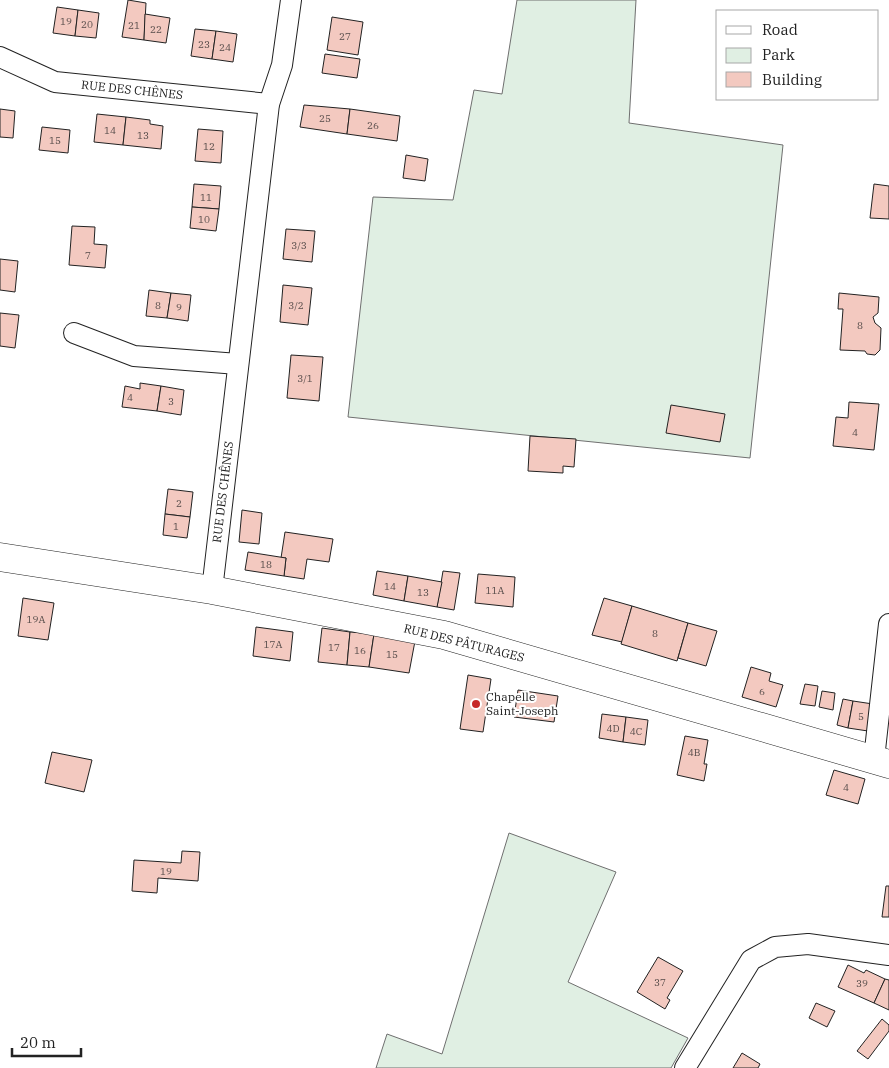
<svg xmlns="http://www.w3.org/2000/svg" width="889" height="1068" font-family="'IBM Plex Serif',serif">
<rect width="100%" height="100%" fill="#fff"/>
<g fill="#e0efe3" stroke="#6f6f6f">
<polygon points="517,0 636,0 629,123 783,145 750,458 348,417 373,197 453,200 474,90 502,94"/>
<polygon points="509,833 616,872 568,982 688,1038 671,1068 376,1068 387,1034 442,1054"/>
</g>
<g fill="#f3c9c0" stroke="#222">
<polygon points="128,0 146,3 144,40 122,37"/>
<polygon points="57,7 78,10 75,36 53,33"/>
<polygon points="78,10 99,13 96,38 75,36"/>
<polygon points="145,14 170,18 166,43 144,40"/>
<polygon points="332,17 363,22 358,55 327,50"/>
<polygon points="195,29 216,31 212,59 191,56"/>
<polygon points="216,31 237,34 233,62 212,59"/>
<polygon points="325,54 360,59 357,78 322,73"/>
<polygon points="304,105 350,109 347,134 300,127"/>
<polygon points="0,109 15,111 13,138 0,137"/>
<polygon points="350,109 400,116 397,141 347,134"/>
<polygon points="97,114 126,117 123,145 94,142"/>
<polygon points="126,117 150,120 150,124 163,126 161,149 123,145"/>
<polygon points="42,127 70,130 68,153 39,150"/>
<polygon points="198,129 223,131 221,163 195,161"/>
<polygon points="406,155 428,159 425,181 403,178"/>
<polygon points="194,184 221,186 219,209 192,207"/>
<polygon points="874,184 889,186 889,219 870,218"/>
<polygon points="192,207 219,209 216,231 190,228"/>
<polygon points="72,226 95,227 94,244 107,245 105,268 69,265"/>
<polygon points="286,229 315,231 312,262 283,259"/>
<polygon points="0,259 18,261 15,292 0,290"/>
<polygon points="283,285 312,288 308,325 280,322"/>
<polygon points="149,290 171,293 167,318 146,316"/>
<polygon points="171,293 191,295 188,321 167,318"/>
<polygon points="839,293 879,297 878,313 873,317 875,323 881,328 880,350 875,355 867,354 865,351 840,350 843,309 838,309"/>
<polygon points="0,313 19,315 15,348 0,346"/>
<polygon points="291,355 323,357 319,401 287,398"/>
<polygon points="140,383 161,386 157,411 122,407 125,386 140,389"/>
<polygon points="161,386 184,390 181,415 157,411"/>
<polygon points="849,402 879,404 874,450 833,446 836,417 848,418"/>
<polygon points="671,405 725,414 720,442 666,433"/>
<polygon points="530,436 576,439 574,467 563,466 563,473 528,471"/>
<polygon points="168,489 193,492 190,517 165,514"/>
<polygon points="242,510 262,513 259,544 239,542"/>
<polygon points="165,514 190,517 187,538 163,535"/>
<polygon points="285,532 333,539 329,562 307,559 304,579 284,576 286,558 281,558"/>
<polygon points="248,552 286,558 284,576 245,570"/>
<polygon points="377,571 408,576 404,601 373,595"/>
<polygon points="443,571 460,573 454,610 437,607"/>
<polygon points="478,574 515,577 513,607 475,603"/>
<polygon points="408,576 442,582 437,607 404,601"/>
<polygon points="23,598 54,603 48,640 18,636"/>
<polygon points="604,598 632,606 622,642 592,635"/>
<polygon points="632,606 688,623 677,661 621,644"/>
<polygon points="688,623 717,631 706,666 678,658"/>
<polygon points="256,627 293,632 290,661 253,656"/>
<polygon points="322,628 350,632 347,665 318,662"/>
<polygon points="350,632 374,634 369,667 347,665"/>
<polygon points="374,634 415,641 409,673 369,667"/>
<polygon points="751,667 771,673 769,681 783,685 776,707 742,697"/>
<polygon points="468,675 491,679 483,732 460,729"/>
<polygon points="805,684 818,686 815,706 800,704"/>
<polygon points="518,690 558,696 554,722 514,717"/>
<polygon points="822,691 835,693 833,710 819,707"/>
<polygon points="843,699 853,701 848,728 837,725"/>
<polygon points="853,701 873,704 868,731 848,728"/>
<polygon points="602,714 626,717 623,742 599,738"/>
<polygon points="626,717 648,720 645,745 623,742"/>
<polygon points="685,736 708,740 704,764 707,764 704,781 677,775"/>
<polygon points="52,752 92,760 84,792 45,783"/>
<polygon points="834,770 865,779 858,804 826,795"/>
<polygon points="182,851 200,852 198,881 158,878 157,893 132,891 134,860 181,863"/>
<polygon points="886,886 889,886 889,917 882,917"/>
<polygon points="658,957 683,971 667,998 670,1000 665,1009 637,992"/>
<polygon points="848,965 864,973 866,970 885,979 874,1003 838,987"/>
<polygon points="885,979 889,980 889,1010 874,1003"/>
<polygon points="816,1003 835,1011 827,1027 809,1018"/>
<polygon points="882,1019 889,1025 889,1031 868,1059 857,1051"/>
<polygon points="742,1053 760,1064 758,1068 733,1068"/>
</g>
<g fill="none" stroke-linecap="round" stroke-linejoin="round">
<g stroke="#222" stroke-width="22">
<g id="street">
<polyline points="0,57 55,82 269,104"/>
<polyline points="74,333 134,356 238,364"/>
<polyline points="212,590 269,104 282,65 291,0"/>
<polyline points="874,759 889,624"/>
<polyline points="685,1068 751,960 775,947 808,944 889,955"/>
</g>
</g>
<g stroke="#222" stroke-width="29">
<polyline id="secondary" points="0,557 212,590 444,635 889,764"/>
</g>
<use href="#street" stroke="#fff" stroke-width="20"/>
<use href="#secondary" stroke="#fff" stroke-width="28"/>
</g>
<circle fill="#c62828" stroke="#fff" stroke-width="2" cx="476" cy="704" r="5"/>
<g text-anchor="middle" stroke-width="4" stroke-linejoin="round" paint-order="stroke">
<g font-size="10" fill="#564c4a">
<text x="66" y="25">19</text>
<text x="87" y="28">20</text>
<text x="134" y="29">21</text>
<text x="156" y="33">22</text>
<text x="345" y="40">27</text>
<text x="204" y="48">23</text>
<text x="225" y="51">24</text>
<text x="325" y="122">25</text>
<text x="373" y="129">26</text>
<text x="110" y="134">14</text>
<text x="143" y="139">13</text>
<text x="55" y="144">15</text>
<text x="209" y="150">12</text>
<text x="206" y="201">11</text>
<text x="204" y="223">10</text>
<text x="299" y="249">3/3</text>
<text x="88" y="259">7</text>
<text x="158" y="309">8</text>
<text x="296" y="309">3/2</text>
<text x="179" y="311">9</text>
<text x="860" y="329">8</text>
<text x="305" y="382">3/1</text>
<text x="130" y="401">4</text>
<text x="171" y="405">3</text>
<text x="855" y="436">4</text>
<text x="179" y="507">2</text>
<text x="176" y="530">1</text>
<text x="266" y="568">18</text>
<text x="390" y="590">14</text>
<text x="495" y="594">11A</text>
<text x="423" y="596">13</text>
<text x="36" y="623">19A</text>
<text x="655" y="637">8</text>
<text x="273" y="648">17A</text>
<text x="334" y="651">17</text>
<text x="360" y="654">16</text>
<text x="392" y="658">15</text>
<text x="762" y="695">6</text>
<text x="861" y="720">5</text>
<text x="613" y="732">4D</text>
<text x="636" y="735">4C</text>
<text x="694" y="756">4B</text>
<text x="846" y="791">4</text>
<text x="166" y="875">19</text>
<text x="660" y="986">37</text>
<text x="862" y="987">39</text>
</g>
<g font-size="12" fill="#222" stroke="#fff">
<text transform="translate(132 90) rotate(6)" y="4">RUE DES CHÊNES</text>
<text transform="translate(223 492) rotate(-83)" y="4">RUE DES CHÊNES</text>
<text transform="translate(464 643) rotate(14)" y="4">RUE DES PÂTURAGES</text>
</g>
<g font-size="12" fill="#222" stroke="#fff" text-anchor="start">
<text x="486" y="701">Chapelle<tspan x="486" dy="14">Saint-Joseph</tspan></text>
</g>
</g>
<rect x="716" y="10" width="162" height="90" fill="#ffffff" stroke="#a7a7a7"/>
<rect x="726" y="26" width="25" height="8" fill="#ffffff" stroke="#a7a7a7"/>
<text x="762" y="35" font-size="15" fill="#222222">Road</text>
<rect x="726" y="48" width="25" height="15" fill="#e0efe3" stroke="#a7a7a7"/>
<text x="762" y="60" font-size="15" fill="#222222">Park</text>
<rect x="726" y="72" width="25" height="15" fill="#f3c9c0" stroke="#a7a7a7"/>
<text x="762" y="85" font-size="15" fill="#222222">Building</text>
<path d="M12 1048v8h69v-8" fill="none" stroke="#222222" stroke-width="2.5"/>
<text x="20" y="1048" font-size="15" fill="#222222" stroke="#ffffff" stroke-width="4" paint-order="stroke">20 m</text>
</svg>
